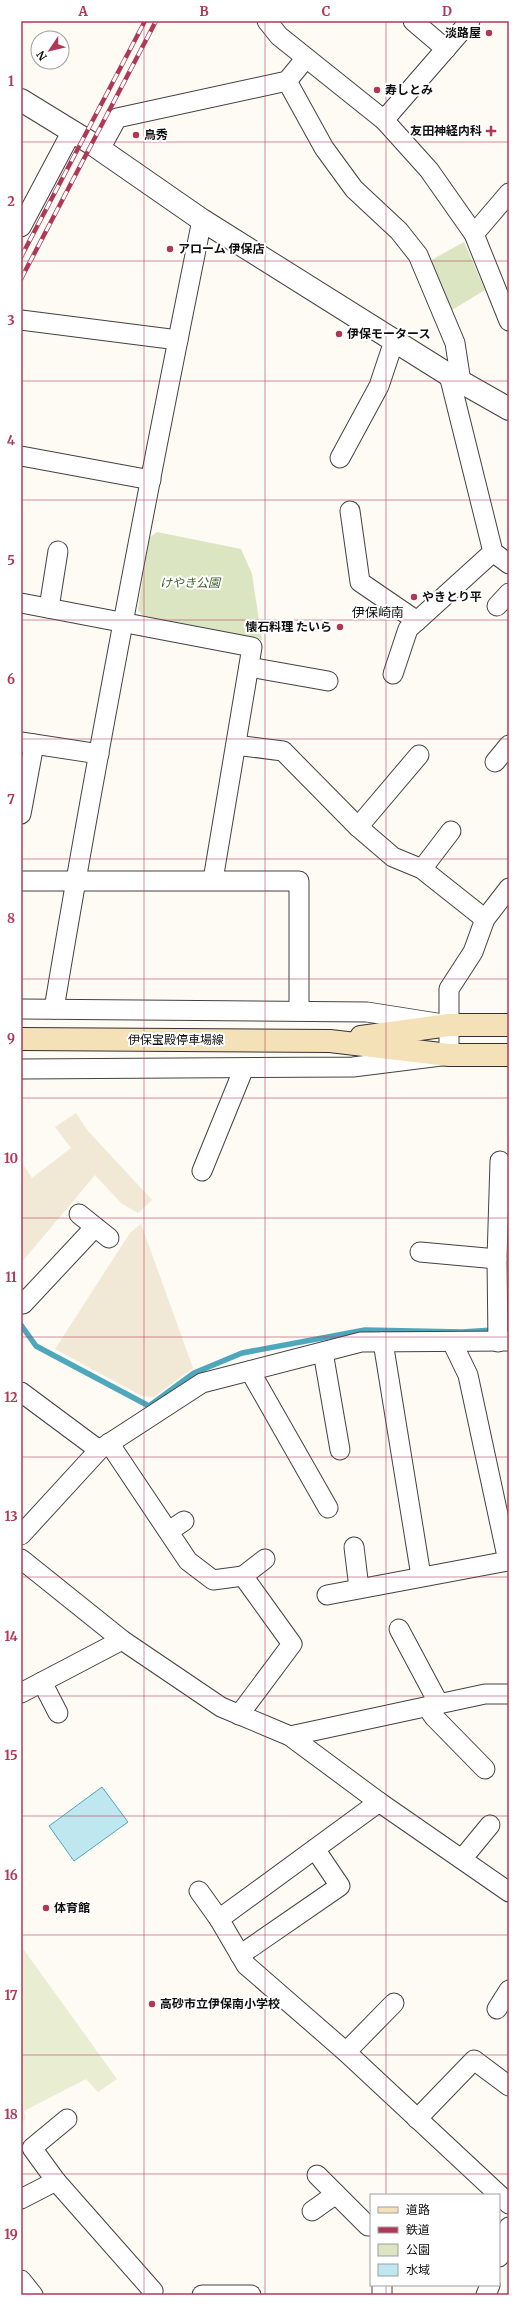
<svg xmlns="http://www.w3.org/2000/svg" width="530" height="2316" font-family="Merriweather,'Noto Sans JP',serif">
<rect width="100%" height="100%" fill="#fefaf4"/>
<g fill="#f1e9d6">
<polygon points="76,1113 88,1131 152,1200 138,1213 121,1203 95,1175 21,1263 21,1161 32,1178 71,1148 55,1127"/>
<polygon points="141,1224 193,1368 154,1397 142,1396 55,1349 130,1233"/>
</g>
<g fill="#dbe5c1">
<polygon points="464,242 485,290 447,313 426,263"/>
<polygon points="157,532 241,549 252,574 262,640 145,618 138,610 149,538"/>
</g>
<polygon fill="#e9edd1" points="21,1946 117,2079 98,2092 86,2079 24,2111 26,2119 21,2122"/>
<polygon fill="#bee7ef" stroke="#4ea8bd" points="102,1787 128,1822 74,1861 49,1826"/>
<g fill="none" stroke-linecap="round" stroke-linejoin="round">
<polyline stroke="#4ea8bd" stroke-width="5.5" points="21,1325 36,1346 149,1406 194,1373 242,1353 365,1330 462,1332 509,1329"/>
<g stroke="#434343" stroke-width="21">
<g id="minor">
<polyline points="267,21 279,36 384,120 429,170 474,234 509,321"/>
<polyline points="413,21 446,49"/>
<polyline points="287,81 324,148 354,189 399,231 418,255 455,343 461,382"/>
<polyline points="384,120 470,21"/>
<polyline points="100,149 117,118 287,81 306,58"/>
<polyline points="21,227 72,131"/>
<polyline points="474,234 509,193"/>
<polyline points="21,320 178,340"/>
<polyline points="449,375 493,552 509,564"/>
<polyline points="21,456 151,480"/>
<polyline points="340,458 379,386 394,341"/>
<polyline points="350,511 360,582 417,621 493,552"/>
<polyline points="21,603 252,647 213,880"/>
<polyline points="497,606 509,593"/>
<polyline points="49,608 58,551"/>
<polyline points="249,667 328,681"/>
<polyline points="393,674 408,629 417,621"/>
<polyline points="21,742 99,754"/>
<polyline points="236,745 283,751 358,827 393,857 422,869 485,919"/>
<polyline points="495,762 509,745"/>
<polyline points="21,814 34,744"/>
<polyline points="358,827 419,755"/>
<polyline points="422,869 451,831"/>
<polyline points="21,881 299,881 299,1011"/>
<polyline points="21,1009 367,1012 437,1023"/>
<path d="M54 1009C98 745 149 482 202 220"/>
<polyline points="21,1069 353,1067 449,1055 449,989 473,952 485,919 509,888"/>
<polyline points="202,1171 244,1068"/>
<polyline points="79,1214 109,1238"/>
<polyline points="420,1252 497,1259"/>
<polyline points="21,1299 23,1304 95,1227"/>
<polyline points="383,1342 421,1576"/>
<polyline points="498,1342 497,1259 500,1161"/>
<polyline points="323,1352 340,1450"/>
<polyline points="250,1371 328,1508"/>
<polyline points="21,1392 99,1450"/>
<polyline points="109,1443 188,1561 213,1580 243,1576 292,1644 239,1715"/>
<polyline points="169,1531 184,1521"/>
<polyline points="21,1535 99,1450 202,1383 361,1342 509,1341"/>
<polyline points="354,1547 359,1588"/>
<polyline points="21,1559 122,1640 221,1707 290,1736 379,1802 509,1892"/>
<polyline points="243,1576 265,1559"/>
<polyline points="327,1595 508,1561 468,1375 452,1342"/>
<polyline points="399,1629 439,1704"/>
<polyline points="42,1682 58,1713"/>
<polyline points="21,1693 122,1640"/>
<polyline points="427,1707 434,1717 485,1769"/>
<polyline points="290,1736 485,1694 509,1694"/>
<polyline points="462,1859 490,1825"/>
<polyline points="199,1891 219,1919 246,1965 346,2052 509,2204"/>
<polyline points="219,1919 379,1802"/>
<polyline points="240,1955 340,1886 315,1849"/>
<polyline points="497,2009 509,1990"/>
<polyline points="346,2052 394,2003"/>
<polyline points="417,2119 474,2060 509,2086"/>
<polyline points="317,2175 368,2226 371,2226"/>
<polyline points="56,2181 32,2148 67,2119"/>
<polyline points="21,2199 56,2181 153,2291 151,2295"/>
<polyline points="312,2211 336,2194"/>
<polyline points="499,2257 509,2227"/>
<polyline points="21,2280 33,2295"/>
<polyline points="382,2285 382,2295"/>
<polyline points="202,2295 251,2295"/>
<polyline points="486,2295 490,2285"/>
</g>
</g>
<g stroke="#434343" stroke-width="24">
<polyline id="tertiary" points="21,100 91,143 202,220 449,375 509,409"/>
</g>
<g stroke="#323232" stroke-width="24">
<g id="secondary">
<polyline points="361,1037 449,1025 509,1025"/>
<polyline points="21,1039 330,1041 449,1055 509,1055"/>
</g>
</g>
<use href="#minor" stroke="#fff" stroke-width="19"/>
<use href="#tertiary" stroke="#fff" stroke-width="22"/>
<use href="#secondary" stroke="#f5e1b7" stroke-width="22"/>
<g stroke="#b03857" stroke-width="4.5">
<g id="rail">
<polyline points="21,257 145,21"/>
<polyline points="21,279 156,21"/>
</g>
</g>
<use href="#rail" stroke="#fff" stroke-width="3" stroke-dasharray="9" stroke-linecap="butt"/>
</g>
<path fill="none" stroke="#b03857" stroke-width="1" stroke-opacity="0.55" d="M144 21V2295M265 21V2295M386 21V2195M21 142H509M21 261H509M21 381H509M21 500H509M21 620H509M21 739H509M21 859H509M21 979H509M21 1098H509M21 1218H509M21 1337H509M21 1457H509M21 1577H509M21 1696H509M21 1816H509M21 1935H509M21 2055H509M21 2174H509M386 2285V2295"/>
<g fill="#b03857" stroke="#fff" stroke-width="1.5">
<circle cx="489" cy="33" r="4"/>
<circle cx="377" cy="90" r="4"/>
<path d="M489 125h4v4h4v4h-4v4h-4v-4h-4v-4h4z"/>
<circle cx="136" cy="135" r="4"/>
<circle cx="170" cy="249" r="4"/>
<circle cx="339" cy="334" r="4"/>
<circle cx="414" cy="597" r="4"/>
<circle cx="340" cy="627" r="4"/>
<circle cx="46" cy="1908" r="4"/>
<circle cx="152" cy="2004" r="4"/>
</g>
<g text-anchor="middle" stroke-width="4" stroke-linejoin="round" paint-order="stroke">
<g font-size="12" font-weight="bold" fill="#101010" stroke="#fff" text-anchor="start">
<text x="481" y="37" text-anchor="end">淡路屋</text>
<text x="385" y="94">寿しとみ</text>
<text x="482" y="135" text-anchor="end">友田神経内科</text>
<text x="144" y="139">鳥秀</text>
<text x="178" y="253">アローム 伊保店</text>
<text x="347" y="338">伊保モータース</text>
<text x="422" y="601">やきとり平</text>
<text x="332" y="631" text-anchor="end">懐石料理 たいら</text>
<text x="54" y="1912">体育館</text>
<text x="160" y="2008">高砂市立伊保南小学校</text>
</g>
<g font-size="12" font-style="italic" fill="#3f6027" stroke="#fff">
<text x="190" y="587">けやき公園</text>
</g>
<g font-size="12" fill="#101010" stroke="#fff">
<text x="176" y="1044">伊保宝殿停車場線</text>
</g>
<g font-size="13" fill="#101010" stroke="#fff">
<text x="378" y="617">伊保崎南</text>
</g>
</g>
<rect width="530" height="2316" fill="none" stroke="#ffffff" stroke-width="44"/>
<rect x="370" y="2194" width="130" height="92" fill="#ffffff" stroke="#9f9f9f"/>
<rect x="378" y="2207" width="20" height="6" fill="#f5e1b7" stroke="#9f9f9f"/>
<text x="406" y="2214" font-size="12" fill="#101010">道路</text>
<rect x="378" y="2227" width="20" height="6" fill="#b03857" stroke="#9f9f9f"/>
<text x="406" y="2234" font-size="12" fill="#101010">鉄道</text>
<rect x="378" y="2244" width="20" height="12" fill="#dbe5c1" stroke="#9f9f9f"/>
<text x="406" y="2254" font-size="12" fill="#101010">公園</text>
<rect x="378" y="2264" width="20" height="12" fill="#bee7ef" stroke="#9f9f9f"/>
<text x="406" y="2274" font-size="12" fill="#101010">水域</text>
<g transform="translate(50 50) rotate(235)"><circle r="19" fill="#ffffff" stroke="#9f9f9f"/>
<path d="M0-3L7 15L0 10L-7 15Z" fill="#b03857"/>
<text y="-6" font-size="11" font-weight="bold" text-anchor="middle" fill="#101010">N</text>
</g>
<rect x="22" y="22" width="486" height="2272" fill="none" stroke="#b03857" stroke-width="1.5"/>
<g font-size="13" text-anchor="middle" font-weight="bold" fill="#b03857">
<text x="83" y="16">A</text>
<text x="204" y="16">B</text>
<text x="326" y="16">C</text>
<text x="447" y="16">D</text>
<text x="11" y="86">1</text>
<text x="11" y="206">2</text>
<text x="11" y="325">3</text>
<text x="11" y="445">4</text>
<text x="11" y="565">5</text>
<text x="11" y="684">6</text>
<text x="11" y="804">7</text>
<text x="11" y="923">8</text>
<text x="11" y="1043">9</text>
<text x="11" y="1163">10</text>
<text x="11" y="1282">11</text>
<text x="11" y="1402">12</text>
<text x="11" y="1521">13</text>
<text x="11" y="1641">14</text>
<text x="11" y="1760">15</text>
<text x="11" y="1880">16</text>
<text x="11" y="2000">17</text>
<text x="11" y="2119">18</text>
<text x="11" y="2239">19</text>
</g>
</svg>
